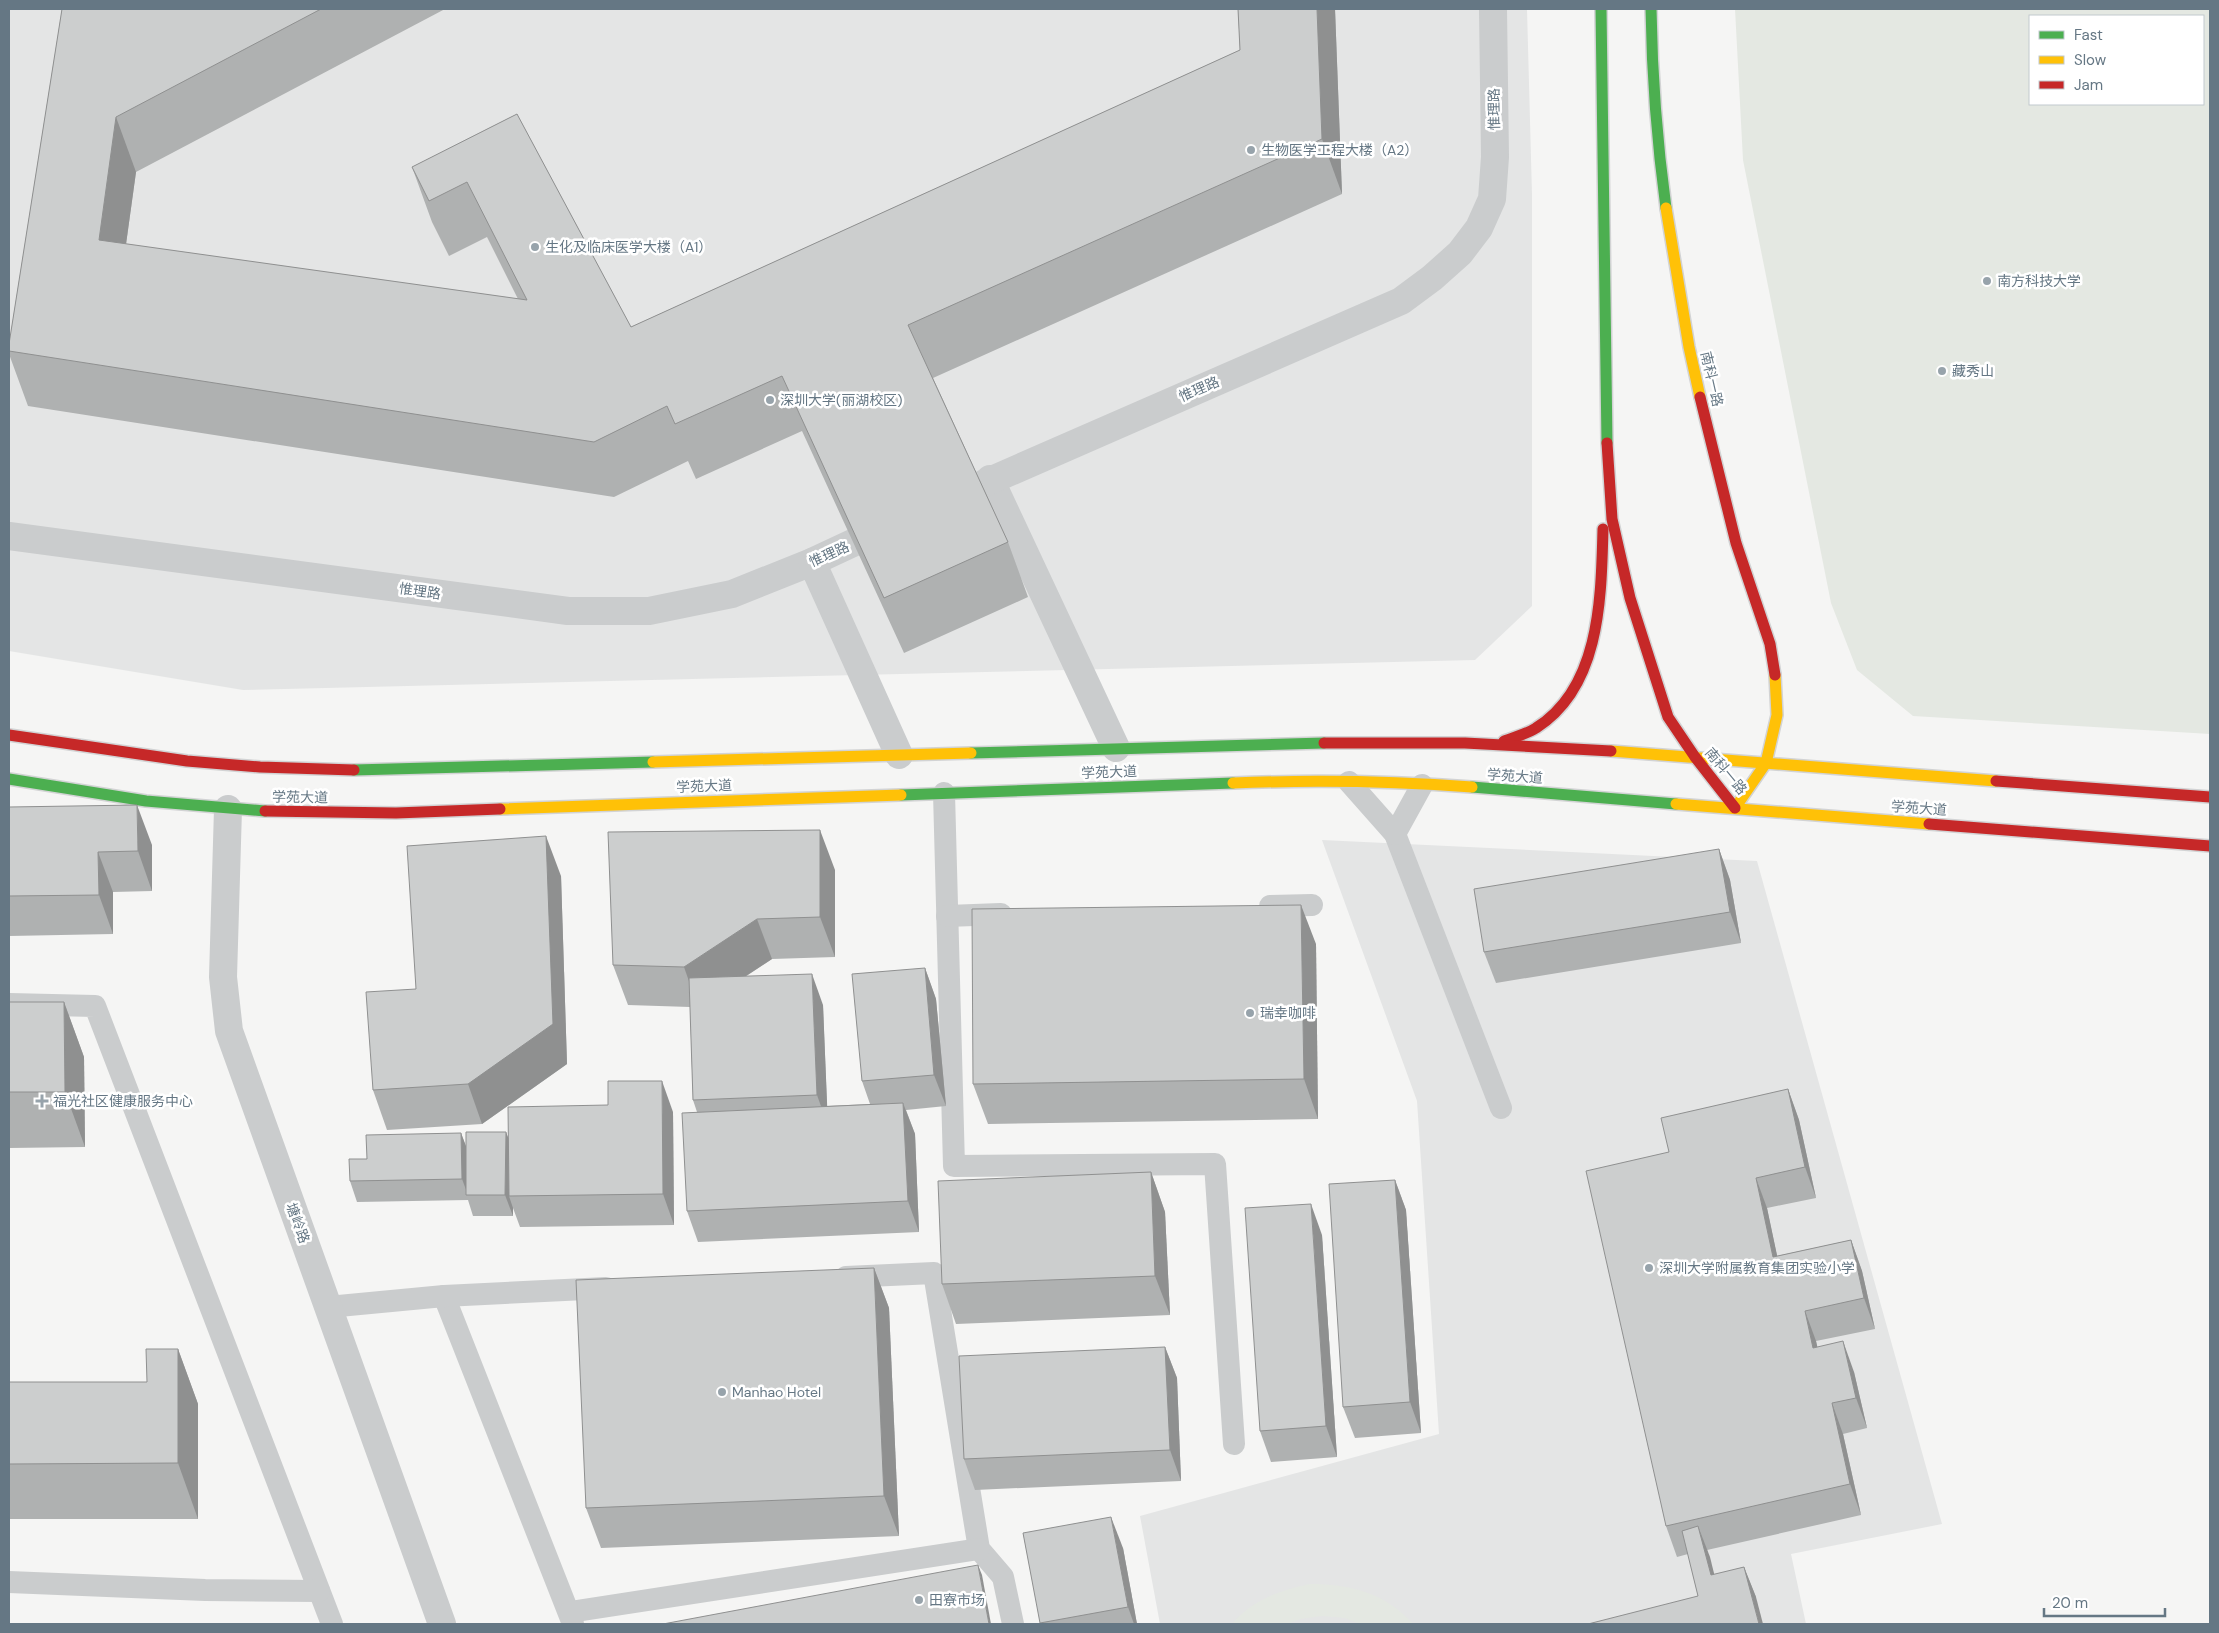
<svg xmlns="http://www.w3.org/2000/svg" width="2219" height="1633" font-family="'DM Sans','Noto Sans SC',sans-serif">
<rect width="100%" height="100%" fill="#f5f5f4"/>
<g fill="#e4e5e5">
<polygon points="9,9 1527,9 1532,195 1532,606 1475,660 243,690 9,651"/>
<polygon points="1322,840 1757,861 1942,1524 1791,1554 1806,1624 1160,1624 1140,1516 1439,1434 1417,1101"/>
</g>
<g fill="#e4e8e2" fill-rule="evenodd">
<path d="M1735 9H2210V734L1913 716 1857 670 1831 603 1743 160ZM2030 16H2203V104H2030Z"/>
<path d="M1310 1584C1350 1584 1386 1593 1413 1624H1360L1345 1618 1322 1616 1300 1619 1287 1624H1232C1252 1600 1280 1590 1310 1584Z"/>
</g>
<g fill="none" stroke-linecap="round" stroke-linejoin="round">
<g stroke="#d2d3d4" stroke-width="14">
<g id="fast">
<polyline points="1601,9 1607,443"/>
<path d="M1651 9C1652 76 1657 142 1666 208"/>
<polyline points="971,753 1324,743"/>
<polyline points="354,770 653,762"/>
<polyline points="9,779 146,801 265,811"/>
<polyline points="1472,787 1676,804"/>
<polyline points="901,795 1233,783"/>
</g>
</g>
<g stroke="#d2d3d4" stroke-width="14">
<g id="slow">
<polyline points="1666,208 1689,347 1700,397"/>
<polyline points="1611,751 1996,781"/>
<polyline points="653,762 971,753"/>
<path d="M1233 783C1312 780 1392 781 1472 787"/>
<polyline points="1676,804 1929,824"/>
<polyline points="1735,808 1766,763 1777,715 1775,675"/>
<polyline points="500,809 901,795"/>
</g>
</g>
<g stroke="#d2d3d4" stroke-width="14">
<g id="jam">
<polyline points="1700,397 1736,543 1770,644 1775,675"/>
<polyline points="1607,443 1612,519 1630,598 1668,717 1695,757 1735,808"/>
<polyline points="9,735 187,761 260,767 354,770"/>
<path d="M1504 741C1514 737 1527 734 1536 728 1601 687 1601 597 1603 529"/>
<polyline points="1324,743 1465,743 1611,751"/>
<polyline points="1996,781 2210,797"/>
<polyline points="265,811 396,813 500,809"/>
<polyline points="1929,824 2210,846"/>
</g>
</g>
<g stroke="#cacccd" stroke-width="22">
<polyline points="1349,782 1395,834 1501,1108"/>
<polyline points="944,793 954,1166 1215,1164 1234,1444"/>
<polyline points="1395,834 1422,785"/>
<polyline points="1270,906 1312,905"/>
<polyline points="947,916 1001,914"/>
<polyline points="9,1004 95,1006 332,1624"/>
<polyline points="846,1277 934,1273 979,1549 1003,1577 1013,1624"/>
<polyline points="444,1296 573,1624"/>
<polyline points="328,1307 444,1296 606,1288"/>
<polyline points="9,1582 205,1590 319,1591"/>
<polyline points="570,1612 979,1549"/>
</g>
<g stroke="#cacccd" stroke-width="28">
<polyline points="990,479 1116,748"/>
<polyline points="946,500 1401,301 1432,278 1460,253 1479,228 1492,199 1495,157 1493,9"/>
<polyline points="9,536 568,611 649,611 732,594 812,562 887,527"/>
<polyline points="812,562 899,755"/>
<polyline points="228,809 223,977 229,1031 442,1624"/>
</g>
<use href="#fast" stroke="#4caf50" stroke-width="11"/>
<use href="#slow" stroke="#ffc107" stroke-width="11"/>
<use href="#jam" stroke="#c62828" stroke-width="11"/>
</g>
<g fill="#afb1b1">
<polygon points="62,9 445,9 136,172 126,244 518,299 487,237 449,256 432,222 412,167 517,114 631,327 1240,50 1238,9 1335,9 1342,194 933,378 1008,542 1028,597 904,653 802,431 696,479 688,461 614,497 28,406 9,354 9,344"/>
<polygon points="9,807 152,845 152,891 113,892 113,934 9,936"/>
<polygon points="1719,849 1730,880 1741,943 1496,983 1484,952"/>
<polygon points="835,870 835,957 772,959 745,977 823,1005 827,1106 870,1104 862,1081 925,968 936,999 946,1106 906,1110 915,1134 919,1232 698,1242 687,1211 697,1112 693,1100 690,1007 628,1005 613,965"/>
<polygon points="561,876 567,1064 482,1124 387,1130 373,1090 416,989"/>
<polygon points="1316,944 1318,1119 988,1124 973,1084"/>
<polygon points="9,1002 64,1002 84,1057 85,1147 9,1148"/>
<polygon points="1788,1089 1799,1120 1816,1198 1767,1208 1777,1256 1851,1240 1862,1271 1875,1329 1816,1341 1817,1347 1854,1372 1867,1428 1843,1434 1861,1515 1707,1550 1714,1575 1744,1567 1756,1597 1698,1596 1688,1554 1677,1557 1666,1526 1669,1152"/>
<polygon points="673,1112 674,1225 520,1227 513,1208 513,1216 473,1216 468,1200 357,1202 350,1181 367,1159 461,1133 466,1147 506,1132 508,1138"/>
<polygon points="1151,1172 1165,1212 1170,1315 956,1324 942,1284"/>
<polygon points="1395,1180 1406,1210 1421,1433 1355,1438 1343,1407"/>
<polygon points="1322,1235 1337,1457 1271,1462 1260,1431"/>
<polygon points="874,1268 889,1308 899,1536 601,1548 586,1508"/>
<polygon points="1165,1347 1177,1378 1181,1481 975,1490 964,1459"/>
<polygon points="178,1349 198,1404 198,1519 9,1519 9,1382 147,1382"/>
<polygon points="1023,1533 1123,1548 1137,1624 1041,1624"/>
</g>
<g fill="#8f9090">
<polygon points="1317,9 1335,9 1342,194 1322,139"/>
<polygon points="116,117 136,172 119,295 99,240"/>
<polygon points="137,805 152,845 152,891 138,851"/>
<polygon points="820,830 835,870 835,957 820,917"/>
<polygon points="546,836 561,876 567,1064 482,1124 468,1084"/>
<polygon points="1719,849 1730,880 1741,943 1730,912"/>
<polygon points="98,852 113,892 113,934 99,895"/>
<polygon points="1301,905 1316,944 1318,1119 1304,1079"/>
<polygon points="757,919 772,959 698,1007 684,967"/>
<polygon points="925,968 936,999 946,1106 934,1075"/>
<polygon points="812,974 823,1005 828,1126 817,1095"/>
<polygon points="64,1002 84,1057 85,1147 65,1092"/>
<polygon points="662,1081 673,1112 674,1225 663,1194"/>
<polygon points="1788,1089 1799,1120 1816,1198 1805,1167"/>
<polygon points="903,1103 915,1134 919,1232 908,1201"/>
<polygon points="506,1132 514,1153 509,1196 513,1208 513,1216 505,1195"/>
<polygon points="461,1133 469,1154 468,1195 462,1179"/>
<polygon points="1151,1172 1165,1212 1170,1315 1155,1276"/>
<polygon points="1756,1178 1767,1208 1784,1288 1773,1257"/>
<polygon points="1395,1180 1406,1210 1421,1433 1410,1402"/>
<polygon points="1311,1204 1322,1235 1337,1457 1326,1426"/>
<polygon points="1851,1240 1862,1271 1875,1329 1864,1298"/>
<polygon points="874,1268 889,1308 899,1536 884,1496"/>
<polygon points="1805,1311 1816,1341 1825,1379 1813,1348"/>
<polygon points="1843,1341 1854,1372 1867,1428 1856,1398"/>
<polygon points="1165,1347 1177,1378 1181,1481 1170,1450"/>
<polygon points="178,1349 198,1404 198,1519 178,1463"/>
<polygon points="1832,1403 1843,1434 1861,1515 1850,1484"/>
<polygon points="1111,1517 1123,1548 1137,1624 1134,1624 1128,1607"/>
<polygon points="1698,1526 1710,1557 1722,1606 1711,1575"/>
<polygon points="978,1565 982,1575 991,1624 989,1624"/>
<polygon points="1744,1567 1756,1597 1763,1624 1759,1624"/>
</g>
<g fill="#cccece" stroke="#8f9090">
<polygon points="62,9 321,9 116,117 99,240 527,300 467,182 429,201 412,167 517,114 631,327 1240,50 1238,9 1317,9 1322,139 908,325 1008,542 884,598 782,376 675,424 667,406 594,442 9,351 9,344"/>
<polygon points="137,805 138,851 98,852 99,895 9,896 9,807"/>
<polygon points="820,830 820,917 757,919 684,967 613,965 608,832"/>
<polygon points="546,836 553,1024 468,1084 373,1090 366,992 416,989 407,846"/>
<polygon points="1719,849 1730,912 1484,952 1474,889"/>
<polygon points="1301,905 1304,1079 973,1084 972,909"/>
<polygon points="925,968 934,1075 862,1081 852,974"/>
<polygon points="812,974 817,1095 693,1100 689,978"/>
<polygon points="9,1002 64,1002 65,1092 9,1092"/>
<polygon points="608,1081 662,1081 663,1194 509,1196 508,1107 608,1105"/>
<polygon points="1788,1089 1805,1167 1756,1178 1773,1257 1851,1240 1864,1298 1805,1311 1813,1348 1843,1341 1856,1398 1832,1403 1850,1484 1666,1526 1586,1171 1669,1152 1661,1118"/>
<polygon points="903,1103 908,1201 687,1211 682,1113"/>
<polygon points="466,1132 506,1132 505,1195 466,1195"/>
<polygon points="461,1133 462,1179 350,1181 349,1159 367,1159 366,1135"/>
<polygon points="1151,1172 1155,1276 942,1284 938,1181"/>
<polygon points="1395,1180 1410,1402 1343,1407 1329,1184"/>
<polygon points="1311,1204 1326,1426 1260,1431 1245,1208"/>
<polygon points="874,1268 884,1496 586,1508 576,1280"/>
<polygon points="1165,1347 1170,1450 964,1459 959,1356"/>
<polygon points="146,1349 178,1349 178,1463 9,1464 9,1382 147,1382"/>
<polygon points="1111,1517 1128,1607 1040,1623 1023,1533"/>
<polygon points="1698,1526 1711,1575 1744,1567 1759,1624 1588,1624 1698,1596 1682,1531"/>
<polygon points="978,1565 989,1624 663,1624"/>
</g>
<g fill="#97a3ab" stroke="#fff" stroke-width="2">
<circle cx="1251" cy="150" r="5"/>
<circle cx="535" cy="247" r="5"/>
<circle cx="1987" cy="281" r="5"/>
<circle cx="1942" cy="371" r="5"/>
<circle cx="770" cy="400" r="5"/>
<circle cx="1250" cy="1013" r="5"/>
<path d="M39.5 1093.5h5v5h5v5h-5v5h-5v-5h-5v-5h5z"/>
<circle cx="1649" cy="1268" r="5"/>
<circle cx="722" cy="1392" r="5"/>
<circle cx="919" cy="1600" r="5"/>
</g>
<g text-anchor="middle" stroke-width="5" stroke-linejoin="round" paint-order="stroke">
<g font-size="14" fill="#657784" stroke="#fff">
<text transform="translate(1494 109) rotate(-91)" y="5">惟理路</text>
<text transform="translate(1712 379) rotate(77)" y="5">南科一路</text>
<text transform="translate(1199 389) rotate(-23)" y="5">惟理路</text>
<text transform="translate(829 554) rotate(-24)" y="5">惟理路</text>
<text transform="translate(420 591) rotate(8)" y="5">惟理路</text>
<text transform="translate(1726 771) rotate(50)" y="5">南科一路</text>
<text transform="translate(1109 772) rotate(-2)" y="5">学苑大道</text>
<text transform="translate(1515 776) rotate(4)" y="5">学苑大道</text>
<text transform="translate(704 786) rotate(-2)" y="5">学苑大道</text>
<text transform="translate(300 797) rotate(1)" y="5">学苑大道</text>
<text transform="translate(1919 808) rotate(4)" y="5">学苑大道</text>
<text transform="translate(298 1223) rotate(70)" y="5">塘岭路</text>
</g>
<g font-size="14" fill="#657784" stroke="#fff" text-anchor="start">
<text x="1261" y="155">生物医学工程大楼（A2）</text>
<text x="545" y="252">生化及临床医学大楼（A1）</text>
<text x="1997" y="286">南方科技大学</text>
<text x="1952" y="376">藏秀山</text>
<text x="780" y="405">深圳大学(丽湖校区)</text>
<text x="1260" y="1018">瑞幸咖啡</text>
<text x="53" y="1106">福光社区健康服务中心</text>
<text x="1659" y="1273">深圳大学附属教育集团实验小学</text>
<text x="732" y="1397">Manhao Hotel</text>
<text x="929" y="1605">田寮市场</text>
</g>
</g>
<rect width="2219" height="1633" fill="none" stroke="#657784" stroke-width="20"/>
<rect x="2029" y="15" width="175" height="90" fill="#ffffff" stroke="#c1c9ce"/>
<rect x="2039" y="31" width="25" height="8" fill="#4caf50" stroke="#c1c9ce"/>
<text x="2074" y="40" font-size="15" fill="#657784">Fast</text>
<rect x="2039" y="56" width="25" height="8" fill="#ffc107" stroke="#c1c9ce"/>
<text x="2074" y="65" font-size="15" fill="#657784">Slow</text>
<rect x="2039" y="81" width="25" height="8" fill="#c62828" stroke="#c1c9ce"/>
<text x="2074" y="90" font-size="15" fill="#657784">Jam</text>
<path d="M2044 1608v8h121v-8" fill="none" stroke="#657784" stroke-width="2.5"/>
<text x="2052" y="1608" font-size="15" fill="#657784" stroke="#ffffff" stroke-width="4" paint-order="stroke">20 m</text>
</svg>
